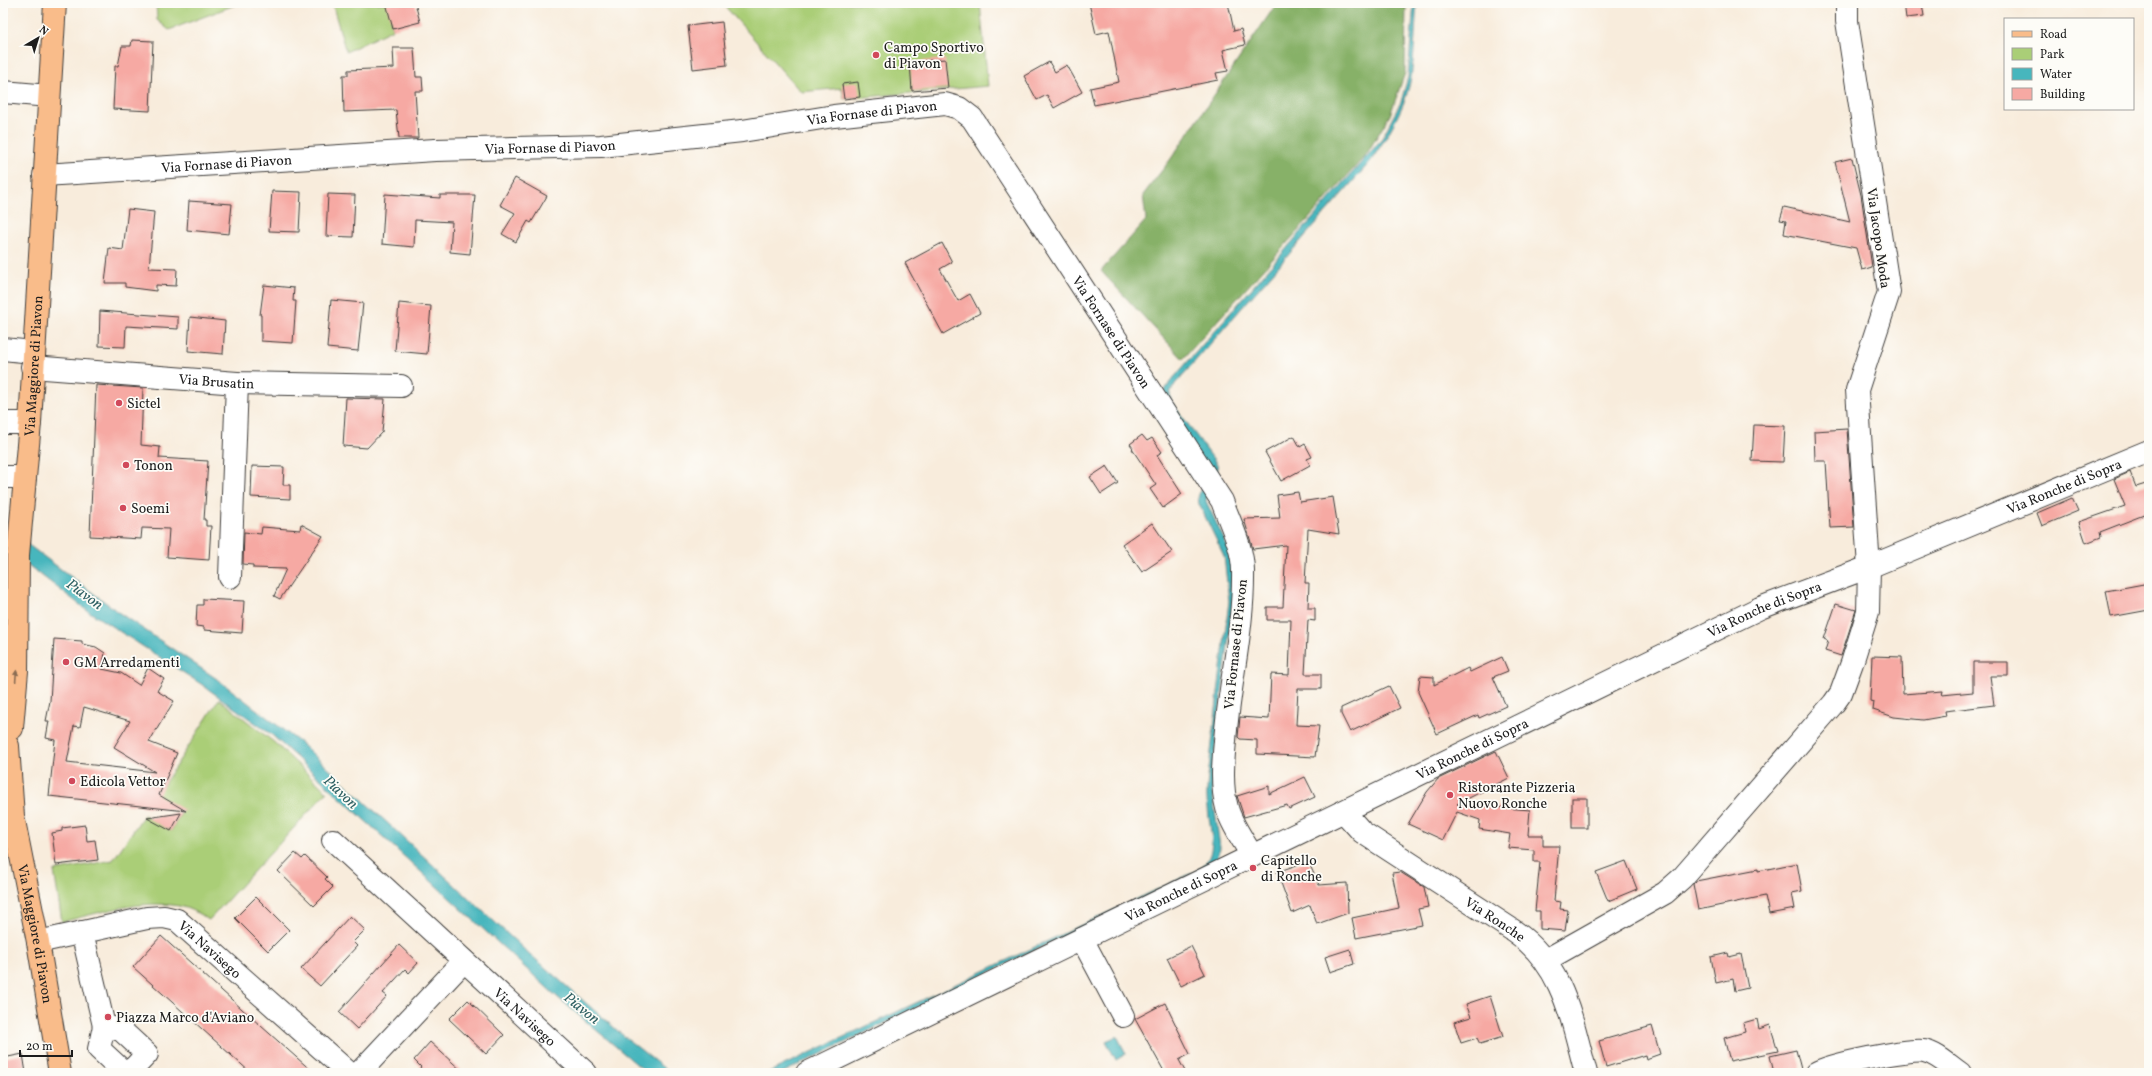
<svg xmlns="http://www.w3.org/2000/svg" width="2152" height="1076" font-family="Vollkorn,serif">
<rect width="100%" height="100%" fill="#fdfcf7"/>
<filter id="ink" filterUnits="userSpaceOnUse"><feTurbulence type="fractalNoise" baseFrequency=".025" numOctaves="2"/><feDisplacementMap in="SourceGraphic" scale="8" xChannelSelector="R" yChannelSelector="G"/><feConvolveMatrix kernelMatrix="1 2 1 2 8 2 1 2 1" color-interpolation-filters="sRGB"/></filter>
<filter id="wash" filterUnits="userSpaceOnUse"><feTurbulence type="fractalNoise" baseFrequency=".012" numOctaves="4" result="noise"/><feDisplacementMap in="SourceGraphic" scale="16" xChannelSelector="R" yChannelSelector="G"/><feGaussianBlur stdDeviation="0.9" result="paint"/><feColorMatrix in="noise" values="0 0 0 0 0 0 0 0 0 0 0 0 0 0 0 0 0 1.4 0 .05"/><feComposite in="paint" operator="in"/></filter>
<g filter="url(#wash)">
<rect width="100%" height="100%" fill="#f8ecdc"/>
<g fill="#aace77" stroke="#63754a">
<polygon points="156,3 240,3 169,30 157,20"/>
<polygon points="332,3 401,3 403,17 390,20 393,29 346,52"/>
<polygon points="722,3 980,3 988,86 844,99 842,88 801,92"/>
<path d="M219 699 275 743 327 792 209 920C198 913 186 906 172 905 135 901 98 913 62 922L54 871 113 860 144 815 171 831 183 810 157 795Z"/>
</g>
<polygon fill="#87b168" stroke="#526642" points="1277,3 1406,3 1405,73 1390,115 1366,155 1183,359 1101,271 1146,220 1143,195 1170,160"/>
<g fill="#47b6bd" stroke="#32696c">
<path d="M1414 3H1417C1415 27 1415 53 1411 77 1406 107 1387 137 1370 162L1175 384 1170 393 1171 401 1217 464C1221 477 1206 488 1206 501L1231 554 1236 580 1215 750 1212 789 1220 847 1218 858 1213 864 782 1073H767L1192 873C1221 859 1210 834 1208 808 1206 797 1207 787 1208 777L1229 601 1224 556 1199 504 1198 498 1202 485 1163 397 1164 392 1170 382 1381 140 1401 102 1408 77Z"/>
<polygon points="3,526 121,614 217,679 302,744 524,949 626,1038 670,1073 647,1073 556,996 272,735 201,684 88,611 3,546"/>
<polygon points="1117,1036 1126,1054 1116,1060 1106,1041"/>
</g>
<g id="blocks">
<g fill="#f6a9a3" fill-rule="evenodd">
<polygon points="386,3 415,3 420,22 393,29"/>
<polygon points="1089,3 1228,3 1234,31 1241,29 1245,45 1223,50 1228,71 1216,73 1218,80 1094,105 1090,88 1119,82 1109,31 1096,34"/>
<polygon points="1904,3 1922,3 1924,16 1906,18"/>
<polygon points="722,22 727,65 693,69 688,26"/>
<polygon points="132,40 153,41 150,111 113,109 115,66 118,66 122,46 131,46"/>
<polygon points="393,48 414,48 416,77 422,77 423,91 415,91 418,138 399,138 396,110 344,112 343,75 348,75 348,70 394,68"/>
<polygon points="945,59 948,88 912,91 910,62"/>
<polygon points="1049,62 1055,72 1067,65 1082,92 1054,108 1047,95 1037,100 1024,76"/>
<polygon points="858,82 860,97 844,99 842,84"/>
<polygon points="1852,158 1861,195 1872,267 1862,270 1856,248 1784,234 1786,221 1780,220 1784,207 1850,222 1835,162"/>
<polygon points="515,178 547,196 531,223 528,221 516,242 502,234 515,213 500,205"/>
<polygon points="272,191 301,192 299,232 269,231"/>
<polygon points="328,194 355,195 353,237 326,236"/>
<polygon points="385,194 440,198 440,195 475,195 470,254 450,252 452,222 415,220 414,247 382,244"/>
<polygon points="189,201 232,204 229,234 187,230"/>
<polygon points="128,209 154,212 149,268 177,269 176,286 156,285 156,291 125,287 125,283 105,283 109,248 123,250"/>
<polygon points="942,243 952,262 940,269 958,301 970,294 980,313 943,334 905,263"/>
<polygon points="264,285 294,288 293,301 296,301 293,343 261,341 261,315 260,315"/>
<polygon points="331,300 363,303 358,351 327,348"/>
<polygon points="399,303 431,306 427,354 395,351"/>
<polygon points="100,311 178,317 178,329 126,326 125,347 99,346"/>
<polygon points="190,317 225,321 223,354 188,351"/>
<polygon points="96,385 143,388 141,445 160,447 159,458 208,461 204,520 206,520 206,526 211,526 209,560 167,557 169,529 142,528 141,539 90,536"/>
<polygon points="346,398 385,399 382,432 367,448 343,446"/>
<polygon points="1754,425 1785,426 1783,462 1752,461"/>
<polygon points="1847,429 1854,527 1830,528 1826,461 1815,461 1814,431"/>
<polygon points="1142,435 1147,441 1152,438 1162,452 1157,455 1182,494 1163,508 1150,489 1156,485 1132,449 1133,448 1130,444"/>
<polygon points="1294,436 1300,447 1305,444 1312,457 1307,459 1310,465 1281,481 1265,452"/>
<polygon points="252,466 284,467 283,485 290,485 290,499 251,497"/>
<polygon points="1107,466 1118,483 1101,494 1090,477"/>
<polygon points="2130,472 2136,487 2149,483 2149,513 2100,532 2101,537 2086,543 2079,522 2125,506 2114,479"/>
<polygon points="1298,492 1300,502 1333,497 1339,534 1308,529 1305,583 1309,583 1308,608 1315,608 1315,621 1308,620 1305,674 1321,674 1321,689 1298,689 1296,725 1319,726 1315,757 1257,754 1257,740 1240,739 1238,737 1240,717 1269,719 1271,674 1289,675 1291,620 1267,620 1267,607 1283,607 1286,545 1253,549 1244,519 1280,518 1277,495"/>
<polygon points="2072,498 2078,511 2042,526 2037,513"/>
<polygon points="1152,523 1172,552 1142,572 1122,544"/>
<polygon points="301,524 323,536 280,599 274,596 286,569 253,568 253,565 243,564 244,532 261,534 262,527 300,530"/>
<polygon points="2149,583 2149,610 2111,617 2106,591"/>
<polygon points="203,599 244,601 242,633 204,630 204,627 196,626 197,605 203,605"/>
<polygon points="1836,604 1856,610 1841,656 1825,651 1828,641 1824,639"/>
<path d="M54 639 82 641V644L96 647 105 653 102 669 121 673 139 685 148 668 164 679 157 691 174 701 149 742 177 753 159 795 186 811 49 796 55 740 46 738 49 721H46L50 701ZM84 707 130 721 114 747 155 772 67 762 74 726 80 727Z"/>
<polygon points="1872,656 1902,657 1903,694 1943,691 1942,695 1973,692 1973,662 2008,662 2008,676 1990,676 1994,705 1945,711 1946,716 1923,720 1894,717 1873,710 1874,702 1870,701"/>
<polygon points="1502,657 1508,671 1493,677 1506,706 1479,718 1478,715 1437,734 1418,692 1420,676 1434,677 1434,685 1468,668 1470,672"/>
<polygon points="1389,686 1400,708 1350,732 1341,714 1341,708"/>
<polygon points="1496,751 1509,778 1457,804 1530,810 1528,835 1543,835 1543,846 1559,846 1554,901 1561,902 1560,909 1568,910 1565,931 1540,929 1540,911 1535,911 1540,862 1534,862 1534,850 1508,848 1510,834 1479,829 1480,820 1457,812 1443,840 1408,824 1427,792 1438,779"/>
<polygon points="1305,777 1315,797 1289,809 1287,805 1244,817 1237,796 1269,786 1269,794"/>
<rect x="1572" y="798" width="15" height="30"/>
<polygon points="181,813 171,831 147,818"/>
<polygon points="85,825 87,841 95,840 98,860 56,865 52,833 62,831 62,828"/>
<polygon points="295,853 302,859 305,856 327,877 325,879 333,887 314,906 278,871"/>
<polygon points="1308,861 1319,885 1347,883 1348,913 1317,924 1310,905 1292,913 1277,872"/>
<polygon points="1626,861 1637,889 1608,901 1596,872"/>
<polygon points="1797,863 1802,891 1792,893 1795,909 1769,914 1765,896 1698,910 1693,884 1696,881 1758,869 1758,871"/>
<polygon points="1400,872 1424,887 1428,907 1418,909 1422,925 1356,938 1352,918 1399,908 1392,873"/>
<polygon points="256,897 289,930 268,951 235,918"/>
<polygon points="350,916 365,930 353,942 357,946 320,986 301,969"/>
<polygon points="161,936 252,1018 314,1073 251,1073 133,967"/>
<polygon points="399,945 418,963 409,973 405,969 383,993 387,996 357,1029 339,1012"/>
<polygon points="1191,946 1205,974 1181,986 1167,958"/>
<polygon points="1350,949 1354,964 1330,972 1325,957"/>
<polygon points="1728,953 1729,957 1741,954 1748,988 1735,991 1733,979 1716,983 1711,957"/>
<polygon points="1490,996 1503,1037 1480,1044 1477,1038 1461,1043 1454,1022 1471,1017 1466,1004"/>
<polygon points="468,1000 504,1035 486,1054 449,1019"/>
<polygon points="1165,1003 1190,1054 1179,1060 1186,1073 1165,1073 1135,1019"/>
<polygon points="1757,1019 1759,1029 1770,1025 1778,1051 1730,1061 1724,1038 1745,1032 1743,1023"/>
<polygon points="1652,1026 1660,1054 1646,1059 1645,1055 1606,1067 1599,1041"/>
<polygon points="430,1042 464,1073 416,1073 421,1067 414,1060"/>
<polygon points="1796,1050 1802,1073 1774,1073 1770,1056"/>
<polygon points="23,1054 26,1073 3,1073 3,1058"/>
</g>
</g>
</g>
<g filter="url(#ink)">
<use href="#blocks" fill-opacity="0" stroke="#3d3b39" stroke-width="1"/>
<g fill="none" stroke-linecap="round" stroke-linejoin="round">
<g stroke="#3d3b39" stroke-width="24">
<g id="minor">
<polyline points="3,92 49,96"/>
<path id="s1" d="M44 175 435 150 601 146 742 131 834 116 945 104 959 108 972 118 1222 501C1230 523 1243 548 1243 571 1244 628 1229 685 1225 741 1223 763 1221 786 1227 808 1231 824 1244 841 1252 856"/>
<polyline points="3,349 33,352"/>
<path id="s2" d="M32 367 237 383 401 386"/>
<polyline points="3,423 30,423"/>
<polyline points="3,477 25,477"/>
<polyline points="230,577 237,383"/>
<path id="s3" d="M1344 812 1362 832 1514 931C1564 966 1571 1018 1586 1073"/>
<path id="s4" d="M333 840 586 1073"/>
<polyline points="82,932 104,1026"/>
<polyline points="1082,939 1123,1016"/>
<path id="s5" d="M38 942 147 918 164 917 177 920 349 1073"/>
<polyline points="1546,960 1665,893 1682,878 1834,703 1841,693 1852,663 1868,612 1869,567 1857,390 1889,292 1847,21 1847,3"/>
<polyline points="125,1073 99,1049 104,1026 121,1030 147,1054 129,1073"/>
<polyline points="359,1073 464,961"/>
<path id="s6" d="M807 1073 1760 608 1869 567 2149 451"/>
<path d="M1816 1073C1828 1065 1910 1048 1924 1051 1938 1054 1949 1066 1960 1073"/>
</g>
</g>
<g stroke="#3d3b39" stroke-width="24">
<g id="major">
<path id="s7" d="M12 728 17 671 18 555 30 423 55 3"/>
<path id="s8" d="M8 746 13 816 38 942 60 1073"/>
</g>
</g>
<use href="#minor" stroke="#fff" stroke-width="22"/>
<use href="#major" stroke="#f9bc8a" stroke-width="22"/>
</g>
<defs><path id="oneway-solid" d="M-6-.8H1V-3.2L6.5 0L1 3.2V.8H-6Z"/></defs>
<use fill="#8a6c53" href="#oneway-solid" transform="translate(16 676) rotate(-86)"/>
</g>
<g fill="#d1495b" stroke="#fdfcf7" stroke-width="1.5">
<circle cx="876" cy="55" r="4"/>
<circle cx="119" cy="403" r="4"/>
<circle cx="126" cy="465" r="4"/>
<circle cx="123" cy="508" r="4"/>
<circle cx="66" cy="662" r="4"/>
<circle cx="72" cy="781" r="4"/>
<circle cx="1450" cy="795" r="4"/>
<circle cx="1253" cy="868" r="4"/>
<circle cx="108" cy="1017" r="4"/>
</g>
<g text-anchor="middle" stroke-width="3.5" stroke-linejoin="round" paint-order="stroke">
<g font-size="14" fill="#1c1c1c" stroke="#fdfcf7" text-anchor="start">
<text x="884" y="52">Campo Sportivo<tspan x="884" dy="16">di Piavon</tspan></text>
<text x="127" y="408">Sictel</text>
<text x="134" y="470">Tonon</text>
<text x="131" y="513">Soemi</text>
<text x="74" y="667">GM Arredamenti</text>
<text x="80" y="786">Edicola Vettor</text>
<text x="1458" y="792">Ristorante Pizzeria<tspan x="1458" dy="16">Nuovo Ronche</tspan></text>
<text x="1261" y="865">Capitello<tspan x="1261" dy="16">di Ronche</tspan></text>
<text x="116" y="1022">Piazza Marco d'Aviano</text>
</g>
<g font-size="14" fill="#1c1c1c" stroke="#fdfcf7">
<text dy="5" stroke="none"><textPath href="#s1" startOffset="831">Via Fornase di Piavon</textPath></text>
<text dy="5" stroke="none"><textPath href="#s1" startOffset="507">Via Fornase di Piavon</textPath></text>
<text dy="5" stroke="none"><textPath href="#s1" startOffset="183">Via Fornase di Piavon</textPath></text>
<text transform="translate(1879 238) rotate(82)" y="5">Via Jacopo Moda</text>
<text dy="5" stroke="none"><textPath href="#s1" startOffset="1191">Via Fornase di Piavon</textPath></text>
<text dy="5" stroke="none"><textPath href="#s7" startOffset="363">Via Maggiore di Piavon</textPath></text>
<text dy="5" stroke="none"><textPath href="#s2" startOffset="185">Via Brusatin</textPath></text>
<text dy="5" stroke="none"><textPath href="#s6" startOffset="1388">Via Ronche di Sopra</textPath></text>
<text dy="5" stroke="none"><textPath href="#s6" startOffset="1064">Via Ronche di Sopra</textPath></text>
<text transform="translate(1235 644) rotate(-84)" y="5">Via Fornase di Piavon</text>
<text dy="5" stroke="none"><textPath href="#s6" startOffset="740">Via Ronche di Sopra</textPath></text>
<text dy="5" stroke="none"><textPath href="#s6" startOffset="416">Via Ronche di Sopra</textPath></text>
<text dy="5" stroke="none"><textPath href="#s3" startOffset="186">Via Ronche</textPath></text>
<text dy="5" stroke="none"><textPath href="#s8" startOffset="190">Via Maggiore di Piavon</textPath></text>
<text dy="5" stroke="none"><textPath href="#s5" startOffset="186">Via Navisego</textPath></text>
<text dy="5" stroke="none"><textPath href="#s4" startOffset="261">Via Navisego</textPath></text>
</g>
<g font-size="15" font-style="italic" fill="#2f6164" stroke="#fdfcf7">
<text transform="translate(85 594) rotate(36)" y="5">Piavon</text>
<text transform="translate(341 792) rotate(43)" y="5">Piavon</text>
<text transform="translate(582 1008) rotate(39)" y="5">Piavon</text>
</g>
</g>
<rect width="2152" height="1076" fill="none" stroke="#fdfcf7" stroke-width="16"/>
<rect x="2004" y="18" width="130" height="92" fill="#fdfcf7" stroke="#a3a29f"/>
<rect x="2012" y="31" width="20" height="6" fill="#f9bc8a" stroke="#a3a29f"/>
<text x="2040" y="38" font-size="12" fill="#1c1c1c">Road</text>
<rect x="2012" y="48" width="20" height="12" fill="#aace77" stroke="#a3a29f"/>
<text x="2040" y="58" font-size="12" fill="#1c1c1c">Park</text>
<rect x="2012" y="68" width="20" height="12" fill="#47b6bd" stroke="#a3a29f"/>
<text x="2040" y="78" font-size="12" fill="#1c1c1c">Water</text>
<rect x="2012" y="88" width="20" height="12" fill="#f6a9a3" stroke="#a3a29f"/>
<text x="2040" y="98" font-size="12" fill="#1c1c1c">Building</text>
<g transform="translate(38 38) rotate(38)" stroke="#fdfcf7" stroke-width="3" paint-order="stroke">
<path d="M0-3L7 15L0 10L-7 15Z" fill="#1c1c1c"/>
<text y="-6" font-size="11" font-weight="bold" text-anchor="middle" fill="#1c1c1c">N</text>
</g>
<path d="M20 1050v6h52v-6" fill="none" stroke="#1c1c1c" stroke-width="2"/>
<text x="26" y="1050" font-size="12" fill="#1c1c1c" stroke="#fdfcf7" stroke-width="3" paint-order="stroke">20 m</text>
</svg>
